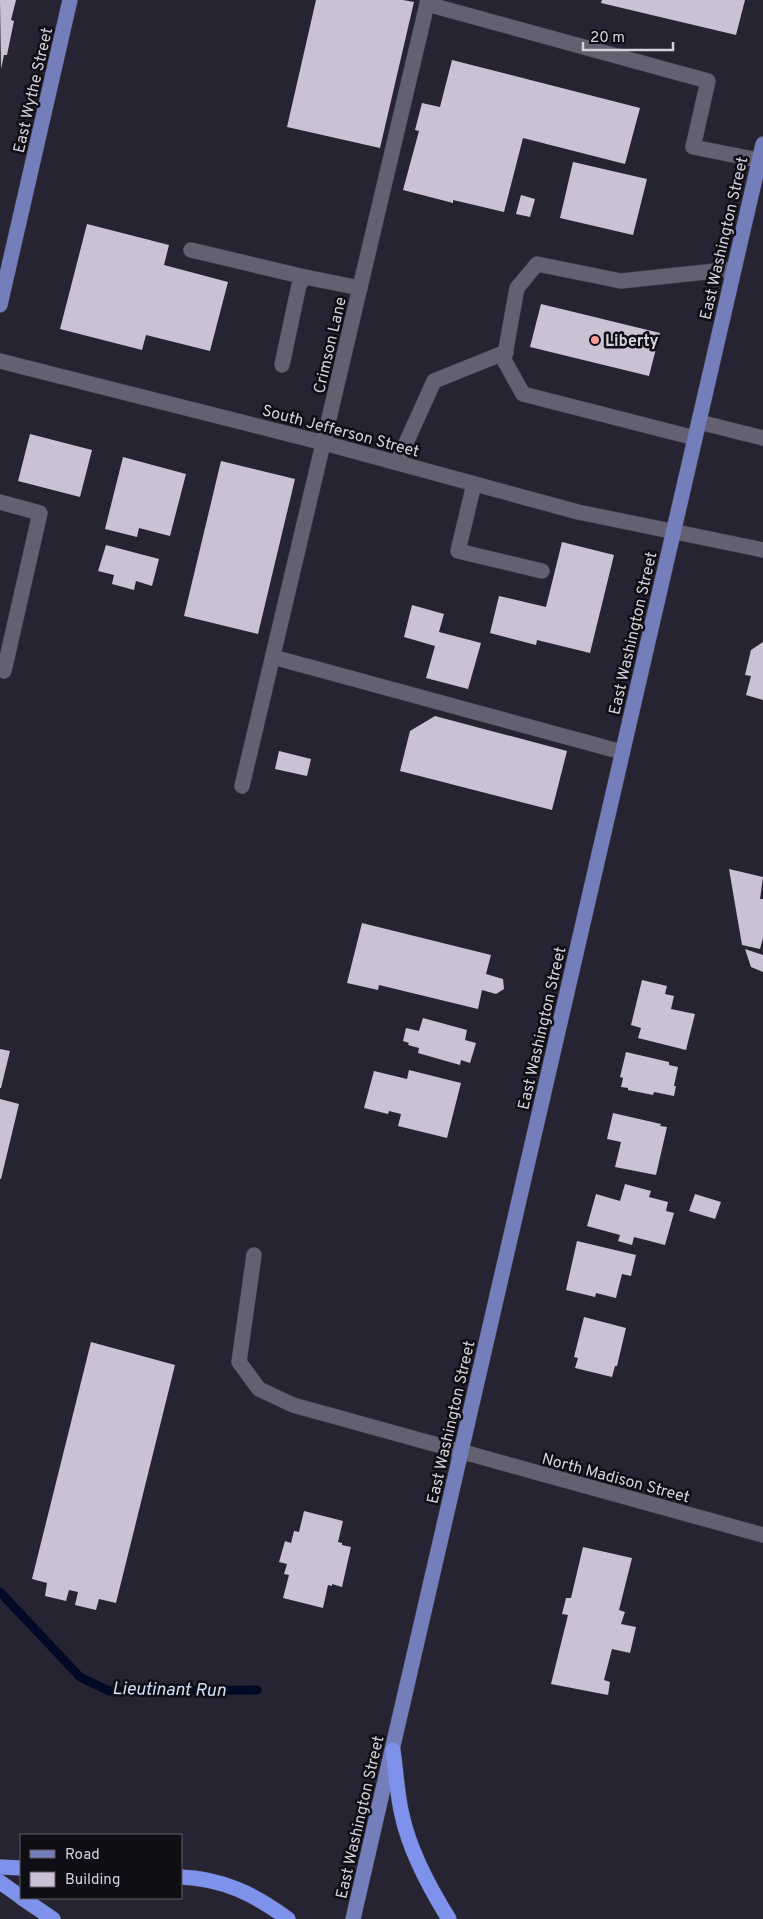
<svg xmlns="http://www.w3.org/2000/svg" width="763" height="1919" font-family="Overpass,sans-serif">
<rect width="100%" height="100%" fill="#262433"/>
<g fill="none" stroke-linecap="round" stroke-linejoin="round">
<polyline stroke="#000a26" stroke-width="9" points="0,1592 80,1677 109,1691 257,1690"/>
</g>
<g fill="#cbc1d4">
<polygon points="0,0 16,0 11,20 14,21 7,55 4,55 1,69"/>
<polygon points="316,0 403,0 414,2 380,148 287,127"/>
<polygon points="602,0 745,0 736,35 601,3"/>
<polygon points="452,60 640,108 625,164 523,138 504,212 453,200 453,203 403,190 419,131 415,130 422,103 440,107"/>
<polygon points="573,162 647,179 633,235 560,218"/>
<polygon points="521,195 535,199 530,217 516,214"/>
<polygon points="87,224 169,245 164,265 228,282 210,351 146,335 142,350 60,329"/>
<polygon points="541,304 660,333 649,376 530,347"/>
<polygon points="30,434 92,450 80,497 18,481"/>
<polygon points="123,457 186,474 170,536 139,528 137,537 105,529"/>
<polygon points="221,461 295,479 258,634 184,616"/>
<polygon points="562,542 614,555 590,653 537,640 536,645 490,633 499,596 546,607"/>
<polygon points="106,545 159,559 152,586 136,581 134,590 112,584 114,575 98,571"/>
<polygon points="412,605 444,614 439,632 481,643 468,689 426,678 435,646 404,637"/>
<polygon points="763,642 763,700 746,695 751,676 745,675 751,650"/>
<polygon points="435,716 567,751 552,810 400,771 410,731"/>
<polygon points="279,751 311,759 307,776 275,769"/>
<polygon points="729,869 763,877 760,899 763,899 763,938 760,949 742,945"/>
<polygon points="362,923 491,955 486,974 503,979 504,989 496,994 482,990 478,1009 379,985 378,990 347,983"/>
<polygon points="745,949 763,955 763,972 751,967"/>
<polygon points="642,980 667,986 665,994 674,996 671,1009 695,1014 686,1050 638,1038 641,1028 631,1025"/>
<polygon points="423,1018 467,1030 465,1040 476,1043 470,1063 461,1060 460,1065 418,1053 419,1048 408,1045 409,1043 403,1041 406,1028 419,1031"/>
<polygon points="0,1049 10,1051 1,1088 0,1088"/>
<polygon points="626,1052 669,1062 669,1065 678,1067 674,1086 676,1086 674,1096 654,1092 653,1095 628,1090 628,1088 621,1087 623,1078 620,1077"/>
<polygon points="409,1070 461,1083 447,1138 398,1126 401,1114 389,1111 388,1114 364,1108 374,1071 407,1079"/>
<polygon points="0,1099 19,1104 1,1179 0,1179"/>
<polygon points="613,1113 661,1124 660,1126 667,1127 656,1175 615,1167 621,1142 607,1139"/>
<polygon points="625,1184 651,1191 649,1197 668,1202 666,1211 674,1213 665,1245 634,1237 632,1245 618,1241 620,1235 587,1226 596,1194 620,1201"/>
<polygon points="695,1194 721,1202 715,1219 689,1211"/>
<polygon points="577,1241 636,1255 631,1276 622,1274 616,1298 596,1293 595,1297 566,1290"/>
<polygon points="584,1317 626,1328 617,1366 615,1366 612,1377 575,1368 578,1358 574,1357"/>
<polygon points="91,1342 175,1365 116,1603 99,1599 96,1610 75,1605 78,1592 69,1590 66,1601 45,1596 47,1583 32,1579"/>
<polygon points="304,1511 343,1521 338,1542 342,1543 342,1545 351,1547 342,1587 332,1584 332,1586 328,1585 323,1608 283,1598 289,1575 284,1574 287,1564 279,1562 285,1541 291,1543 294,1531 299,1532"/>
<polygon points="583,1547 632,1558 619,1610 625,1612 621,1624 636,1627 630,1653 612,1649 604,1680 610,1682 608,1695 551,1684 568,1615 562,1614 566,1598 571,1598"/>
</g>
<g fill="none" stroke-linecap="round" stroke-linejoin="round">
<g stroke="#42404d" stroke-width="16">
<g id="minor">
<polyline points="427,4 708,81 693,147 763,161"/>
<polyline points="191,250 305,277"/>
<polyline points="0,361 324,443 578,512 763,550"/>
<polyline points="282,365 299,285 305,277 360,288"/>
<polyline points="699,422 763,438"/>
<polyline points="695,438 523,394 504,360 517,288 537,264 621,281 734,269"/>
<polyline points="397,463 434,381 506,352"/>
<polyline points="474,484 458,551 542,571"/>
<polyline points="0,502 40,513 4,671"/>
<polyline points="273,657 622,752"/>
<polyline points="242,786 428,0"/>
<polyline points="254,1255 239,1362 259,1389 293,1405 763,1535"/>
</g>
</g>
<g stroke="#42404d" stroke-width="16">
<g id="major">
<polyline points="0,305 70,0"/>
<polyline points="353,1919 763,144"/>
</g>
</g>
<g stroke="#42404d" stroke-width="16">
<g id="highway">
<path d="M393 1750C396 1771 397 1794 402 1815 410 1852 429 1887 449 1919"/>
<polyline points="0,1867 21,1868"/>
<path d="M181 1877C224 1879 254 1894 288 1919"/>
<polyline points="0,1882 21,1897"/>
<polyline points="22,1898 53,1919"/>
</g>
</g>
<use href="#minor" stroke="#636072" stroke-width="15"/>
<use href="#major" stroke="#737ebb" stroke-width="15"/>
<use href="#highway" stroke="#7e92ec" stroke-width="15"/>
</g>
<circle fill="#f59c94" stroke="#0f0e15" stroke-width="2" cx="595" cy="340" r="5"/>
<g text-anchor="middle" stroke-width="5" stroke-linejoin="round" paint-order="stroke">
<g font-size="16" fill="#d4d2dd" stroke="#0f0e15">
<text transform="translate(32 90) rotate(-77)" y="6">East Wythe Street</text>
<text transform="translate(723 238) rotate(-77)" y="6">East Washington Street</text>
<text transform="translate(329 345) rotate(-77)" y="6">Crimson Lane</text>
<text transform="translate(341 430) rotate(15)" y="6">South Jefferson Street</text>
<text transform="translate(632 633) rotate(-77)" y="6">East Washington Street</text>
<text transform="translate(541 1028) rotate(-77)" y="6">East Washington Street</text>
<text transform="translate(450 1422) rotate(-77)" y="6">East Washington Street</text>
<text transform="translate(616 1477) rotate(15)" y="6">North Madison Street</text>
<text transform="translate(359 1817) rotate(-77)" y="6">East Washington Street</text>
</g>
<g font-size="16" font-weight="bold" fill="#d4d2dd" stroke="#0f0e15" text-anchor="start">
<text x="605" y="346">Liberty</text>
</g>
<g font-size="18" font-style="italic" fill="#cfe1f9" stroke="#0f0e15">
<text transform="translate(169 1689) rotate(1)" y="6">Lieutinant Run</text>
</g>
</g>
<rect x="20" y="1834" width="162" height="65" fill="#0f0e15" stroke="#5e5c65"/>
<rect x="30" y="1850" width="25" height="8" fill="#737ebb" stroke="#5e5c65"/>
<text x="65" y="1859" font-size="15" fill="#d4d2dd">Road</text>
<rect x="30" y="1872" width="25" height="15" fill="#cbc1d4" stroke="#5e5c65"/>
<text x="65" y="1884" font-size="15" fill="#d4d2dd">Building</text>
<path d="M583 42v8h90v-8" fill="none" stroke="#d4d2dd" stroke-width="2.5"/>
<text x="590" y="42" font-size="15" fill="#d4d2dd" stroke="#0f0e15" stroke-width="4" paint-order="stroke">20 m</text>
</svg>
